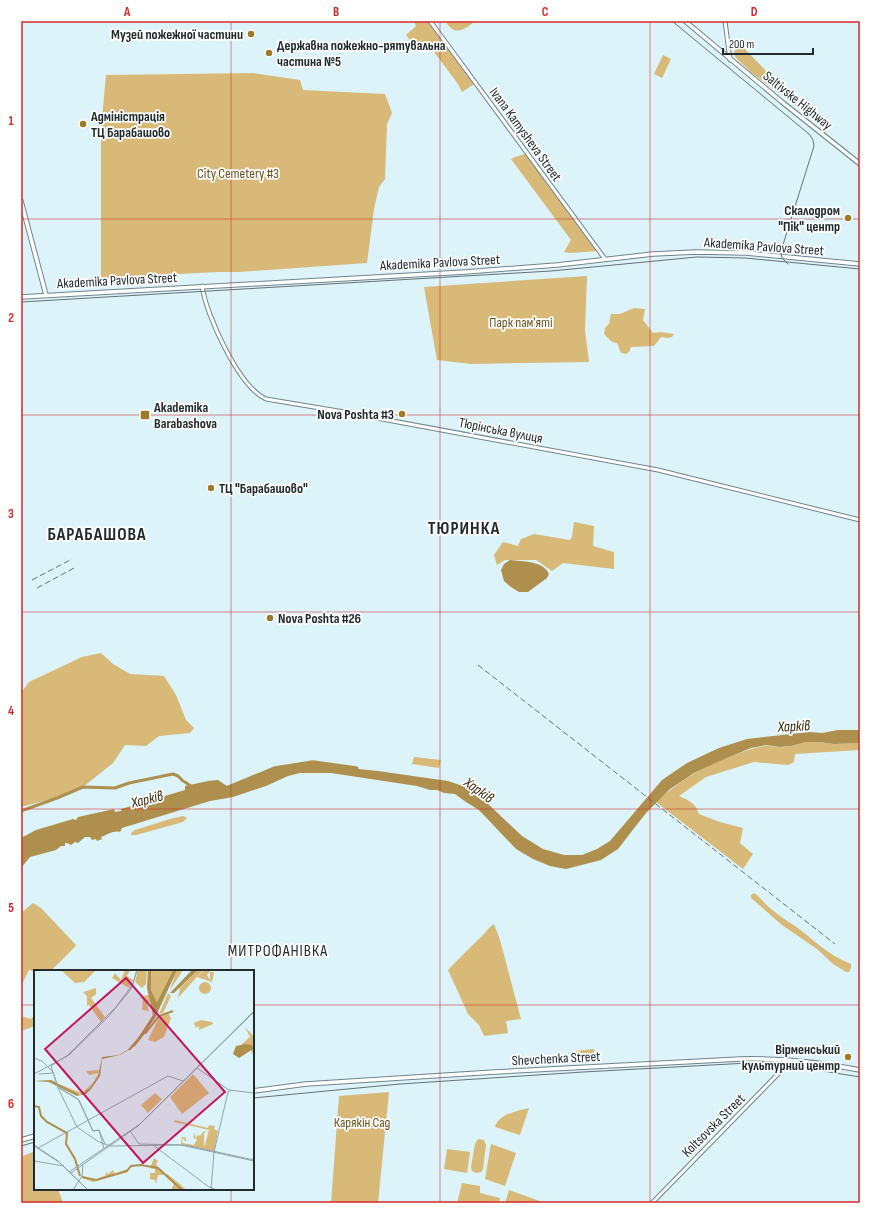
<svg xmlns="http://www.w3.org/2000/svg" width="881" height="1224" font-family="'Sofia Sans Condensed',sans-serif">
<rect width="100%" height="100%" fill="#dbf3f9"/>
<g fill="#d8b977">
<polygon points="414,21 430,21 476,83 462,92 458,84 429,45 420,51 417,49 406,35 416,26"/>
<path d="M445 21H475C464 30 455 37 445 21Z"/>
<polygon points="740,44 807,113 807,114 752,73 736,58 734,52"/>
<polygon points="663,55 671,59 662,78 654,74"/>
<polygon points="253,73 300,80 303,90 385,94 392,113 387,124 385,179 379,187 374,209 367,263 239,272 218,272 101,278 101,129 106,75"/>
<path d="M527 153 599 251 569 253 564 252 571 240 511 159C516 156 521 156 527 153Z"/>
<polygon points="587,276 585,330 589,362 471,364 437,360 424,287"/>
<polygon points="634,308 645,309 643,320 653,333 661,332 674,334 672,337 668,338 661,337 654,346 631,347 629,352 626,354 621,353 617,343 612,342 604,334 605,328 609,324 611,314 620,314"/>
<polygon points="574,522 594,526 593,546 614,552 614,569 563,563 552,571 536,560 505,560 497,565 494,555 503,542 518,546 521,539 534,534 570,540 572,537"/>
<polygon points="101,653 113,664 130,674 164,676 176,695 186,720 194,728 190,733 159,736 146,746 125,745 113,763 83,787 51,799 21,807 21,693 29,682 82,657"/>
<path d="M806 742H820L834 744 860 743V750L795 754 794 762 788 765 754 762 706 777 679 796C688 800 696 803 699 814L720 822 743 828 740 843 753 854 743 869 656 802C680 780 701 768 732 756 742 752 753 748 764 746 769 745 774 747 779 747 788 748 797 744 806 742Z"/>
<polygon points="414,757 441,760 439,768 412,764"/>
<polygon points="183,816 187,818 183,822 136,835 131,835 132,832 135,830 170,819"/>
<path d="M754 893C760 897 764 903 770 908 778 915 786 920 795 926 813 939 829 956 851 964V968L849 972H846L833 964 817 949 782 925 751 898V895Z"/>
<path d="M33 903 41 908 76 945C74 949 55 966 51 971H35V972L29 970 21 986V913Z"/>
<path d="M494 924 500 940 521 1019 506 1021 508 1033 484 1036 479 1025 468 1014 448 970C459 958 471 947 483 935 487 931 488 928 494 924Z"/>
<polygon points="34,1015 35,1026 21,1031 21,1016 31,1019"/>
<polygon points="594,1049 595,1060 577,1061 576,1051"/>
<polygon points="389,1092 378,1203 331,1203 339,1096"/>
<path d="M529 1108 520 1135 495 1127C499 1114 517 1111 529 1108Z"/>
<polygon points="478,1139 484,1140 486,1145 483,1169 481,1172 476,1173 472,1171 471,1167 475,1144"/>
<polygon points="491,1144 516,1153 505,1186 485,1179"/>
<polygon points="447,1149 470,1152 467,1173 444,1169"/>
<polygon points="35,1151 35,1189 58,1189 63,1203 21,1203 21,1157"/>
<polygon points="462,1183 480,1186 480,1193 500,1198 499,1203 457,1203"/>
<polygon points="509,1190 545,1203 505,1203"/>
</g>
<g fill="#ae8f4d">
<path d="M510 560C522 562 543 560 549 574L547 578 528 592H519L511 587 504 581 501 570 504 564Z"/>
<path d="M838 730H860V743L834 744 820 742H806L791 746 780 747 766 745 751 748 720 761 694 773 670 789 646 813 618 849 601 860 566 869 550 866 533 859 516 849 479 810 466 802 455 794 444 793 437 790H430L417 786 331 773H300L288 776 266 786 233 797 210 801 122 828 120 832C114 830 107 835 101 837L102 839 97 841 96 839 92 840 90 837H85L78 843 75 842 71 845 67 843H65V846H61L56 850 30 857 21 868V838L36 830 73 819 76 820 78 817 114 809 115 812 121 811V809L185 790V786L208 781 218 780 230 788 236 787 254 777 283 769 308 764 378 771 448 781 463 786 487 803 522 836 543 849 564 855H582L597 849 610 841 662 780 687 763 719 748 747 739 809 732 822 733Z"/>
</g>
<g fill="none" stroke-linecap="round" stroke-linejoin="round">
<g stroke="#ae8f4d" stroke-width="3">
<polyline points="185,782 192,787"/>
<polyline points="21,811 57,798 83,787 115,788 129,783 173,774 178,776 183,781"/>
</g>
<polyline stroke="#ae8f4d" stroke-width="5.5" points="224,790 275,769 313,763 356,769"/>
<g stroke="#6f858a" stroke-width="5">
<g id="secondary">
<polyline points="430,21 605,259"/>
<polyline points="725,21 730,60"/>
<path d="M202 286C206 315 239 387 266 399L344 412 658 470 860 520"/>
<polyline points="652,1203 780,1072 785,1060"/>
</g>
</g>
<g stroke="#6f858a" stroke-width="5.5">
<g id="primary">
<polyline points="685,21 782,102 860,164"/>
<polyline points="21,201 46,295"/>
<polyline points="21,297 465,272 557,265 653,254 696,252 746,253 860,264"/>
<path d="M253 1091 306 1084 495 1072 740 1059C780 1058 820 1062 860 1070"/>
<polyline points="21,1140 35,1136"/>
</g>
</g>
<use href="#secondary" stroke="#fff" stroke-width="3"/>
<use href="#primary" stroke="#fff" stroke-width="3.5"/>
<g stroke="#647275" stroke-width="1">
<polyline points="672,21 809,134 813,140 814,146 781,251 782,258 788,264"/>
<polyline points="21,302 551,271 697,257 745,258 860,269"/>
<polyline points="253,1098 400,1084 583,1072 767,1062 860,1077"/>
<polyline points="21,1146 35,1142"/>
</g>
<g stroke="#647275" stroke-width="1" stroke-dasharray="6 3" stroke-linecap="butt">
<polyline points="32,580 72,559"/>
<polyline points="37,588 76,567"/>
<polyline points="478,665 835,944"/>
</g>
</g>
<path fill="none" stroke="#d62828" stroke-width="1" stroke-opacity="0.55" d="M231 21V971M440 21V1203M650 21V1203M21 219H860M21 415H860M21 612H860M21 809H860M21 1005H35M253 1005H860M231 1189V1203"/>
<g fill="#9d7a25" stroke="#fff" stroke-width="1.5">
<circle cx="251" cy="34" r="4"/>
<circle cx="269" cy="53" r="4"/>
<circle cx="83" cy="124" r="4"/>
<circle cx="848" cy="218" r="4"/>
<circle cx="402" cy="414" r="4"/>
<rect x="140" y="410" width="10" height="10" rx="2"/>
<circle cx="211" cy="488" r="4"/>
<circle cx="270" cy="618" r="4"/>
<circle cx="848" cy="1057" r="4"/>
</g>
<g text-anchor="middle" stroke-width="3.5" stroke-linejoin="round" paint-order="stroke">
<g font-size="14" font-weight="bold" fill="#212a2c" stroke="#fff" text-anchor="start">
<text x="243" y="39" text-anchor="end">Музей пожежної частини</text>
<text x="277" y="50">Державна пожежно-рятувальна<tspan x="277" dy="16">частина №5</tspan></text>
<text x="91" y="121">Адміністрація<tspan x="91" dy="16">ТЦ Барабашово</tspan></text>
<text x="840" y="215" text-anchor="end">Скалодром<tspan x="840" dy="16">"Пік" центр</tspan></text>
<text x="154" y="412">Akademіka<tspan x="154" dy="16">Barabashova</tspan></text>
<text x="394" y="419" text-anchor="end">Nova Poshta #3</text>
<text x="219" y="493">ТЦ "Барабашово"</text>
<text x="278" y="623">Nova Poshta #26</text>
<text x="840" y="1054" text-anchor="end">Вірменський<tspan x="840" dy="16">культурний центр</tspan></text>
</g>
<g font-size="14" fill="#212a2c" stroke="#fff">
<text transform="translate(798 100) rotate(39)" y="5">Saltivske Highway</text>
<text transform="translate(526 134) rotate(54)" y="5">Ivana Kamysheva Street</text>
<text transform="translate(764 246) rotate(4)" y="5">Akademika Pavlova Street</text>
<text transform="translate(440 262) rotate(-3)" y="5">Akademika Pavlova Street</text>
<text transform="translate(117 280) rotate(-3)" y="5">Akademika Pavlova Street</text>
<text transform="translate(501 430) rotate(11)" y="5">Тюрінська вулиця</text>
<text transform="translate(556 1058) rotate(-3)" y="5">Shevchenka Street</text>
<text transform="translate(713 1125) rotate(-45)" y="5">Koltsovska Street</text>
</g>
<g font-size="14" fill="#695220" stroke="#fff">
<text x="238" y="178">City Cemetery #3</text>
<text x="521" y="327">Парк пам'яті</text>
<text x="362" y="1127">Карякін Сад</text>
</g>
<g font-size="15" font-style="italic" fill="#382b0d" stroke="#fff">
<text transform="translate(794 726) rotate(-3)" y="5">Харків</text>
<text transform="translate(479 790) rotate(36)" y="5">Харків</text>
<text transform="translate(147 799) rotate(-14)" y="5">Харків</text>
</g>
<g font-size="16" letter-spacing="1" fill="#212a2c" stroke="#fff">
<text x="278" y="956">МИТРОФАНІВКА</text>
</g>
<g font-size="18" font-weight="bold" letter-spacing="1" fill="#212a2c" stroke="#fff">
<text x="464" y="534">ТЮРИНКА</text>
<text x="97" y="540">БАРАБАШОВА</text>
</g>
</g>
<g transform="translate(34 970)">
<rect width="220" height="220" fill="#dbf3f9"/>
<path d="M27 0H62L50 12 41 13ZM91 0H96L93 6 99 10 95 18 78 8 81 3 87 10ZM104 0H113L112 14 108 18 101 12ZM117 0H139L123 32 117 20ZM143 0H149L136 20 140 7ZM164 0H169L144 28 146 18ZM170 0H177L173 5 176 10V2H180L178 12 163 7ZM165 18a6 6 0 1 1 12 0a6 6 0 1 1-12 0ZM62 18V24L57 28 71 47 67 52 55 35 53 36V26L49 22ZM134 23 137 26 129 43 125 44ZM115 25 117 31 113 34 115 41 108 40 109 27 105 30 108 26ZM134 43 137 48 130 67 121 72 114 70 125 47ZM167 50 178 52 179 54 165 60V56L162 58 160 53ZM211 57 220 67V81L217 84 218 75 206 76 216 67ZM65 100 61 113 49 124H42L24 114 48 123 60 112 64 103 55 105 52 101ZM159 104 175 123 148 144 136 127ZM121 123 128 129 114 143 107 135ZM141 150 174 158 175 155 181 156 180 159 184 161 180 181 147 174 148 167H150L152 168V172L149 168 148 173 160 175 163 169 159 168 161 163V168L164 165 166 166 170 161 172 162 170 163V178L175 160 140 152ZM120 188 124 191 122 194 130 205H124L122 214 121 210 116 209V203H121V199L116 198ZM93 199 94 202 59 212 48 208 49 206 62 210 72 205V202L74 204 79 200 81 204ZM133 204 147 215 152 220H137L140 214 133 208Z" fill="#d8b977"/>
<path d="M114 0H117V20L123 32 139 0H143L121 48 109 66 101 76 86 85 68 89 66 106 57 119 52 124 43 126 15 112 0 111 17 110 46 125 56 118 64 106 68 87 85 85 98 77 119 45 113 18ZM158 0H164L140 23H136ZM211 74 218 75 219 79 205 88 199 84 202 76Z" fill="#ae8f4d"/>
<path fill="none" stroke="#ae8f4d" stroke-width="2" d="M111 64 125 46 139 41M95 80 107 66M0 136 5 137 7 146 13 152 33 163 32 174 41 189 46 206M48 207 62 210 93 201 97 196 107 195 124 198 148 220"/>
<path fill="none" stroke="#91a3a7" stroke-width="1" d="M0 88 8 91 19 102 24 118 43 157 65 172 76 176 147 175 220 191M163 98 195 120 220 123M0 104 35 85 75 46 97 19 103 0M5 104 20 103M25 118 45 130 59 161 65 160 71 174M96 161 105 174 151 175 220 190M0 175 24 191 54 220M119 175 175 217 183 220M0 176 25 192 54 220M4 178 134 106 149 111M70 179 65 160 59 161 44 129 24 117 17 96 34 85 82 37 99 14 103 0M0 191 30 196M35 202 106 154 220 41M37 203 104 156 220 42M39 220 48 206 49 195M177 220 180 182 194 122 197 120"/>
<path fill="#c2185b" fill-opacity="0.15" stroke="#c2185b" stroke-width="2" d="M92 8 191 122 109 193 11 79Z"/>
<rect width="220" height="220" fill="none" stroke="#212a2c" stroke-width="2"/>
</g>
<rect width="881" height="1224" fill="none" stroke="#ffffff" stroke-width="44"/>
<path d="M723 48v6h90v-6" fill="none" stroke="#212a2c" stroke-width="2"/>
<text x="729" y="48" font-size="12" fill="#212a2c" stroke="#ffffff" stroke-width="3" paint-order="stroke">200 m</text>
<rect x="22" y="22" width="837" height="1180" fill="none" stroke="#d62828" stroke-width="1.5"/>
<g font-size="13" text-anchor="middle" font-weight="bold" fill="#d62828">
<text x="127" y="16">A</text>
<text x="336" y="16">B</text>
<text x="545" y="16">C</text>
<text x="754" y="16">D</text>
<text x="11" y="125">1</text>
<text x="11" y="322">2</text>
<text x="11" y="518">3</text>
<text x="11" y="715">4</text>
<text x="11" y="912">5</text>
<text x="11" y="1108">6</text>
</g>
</svg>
